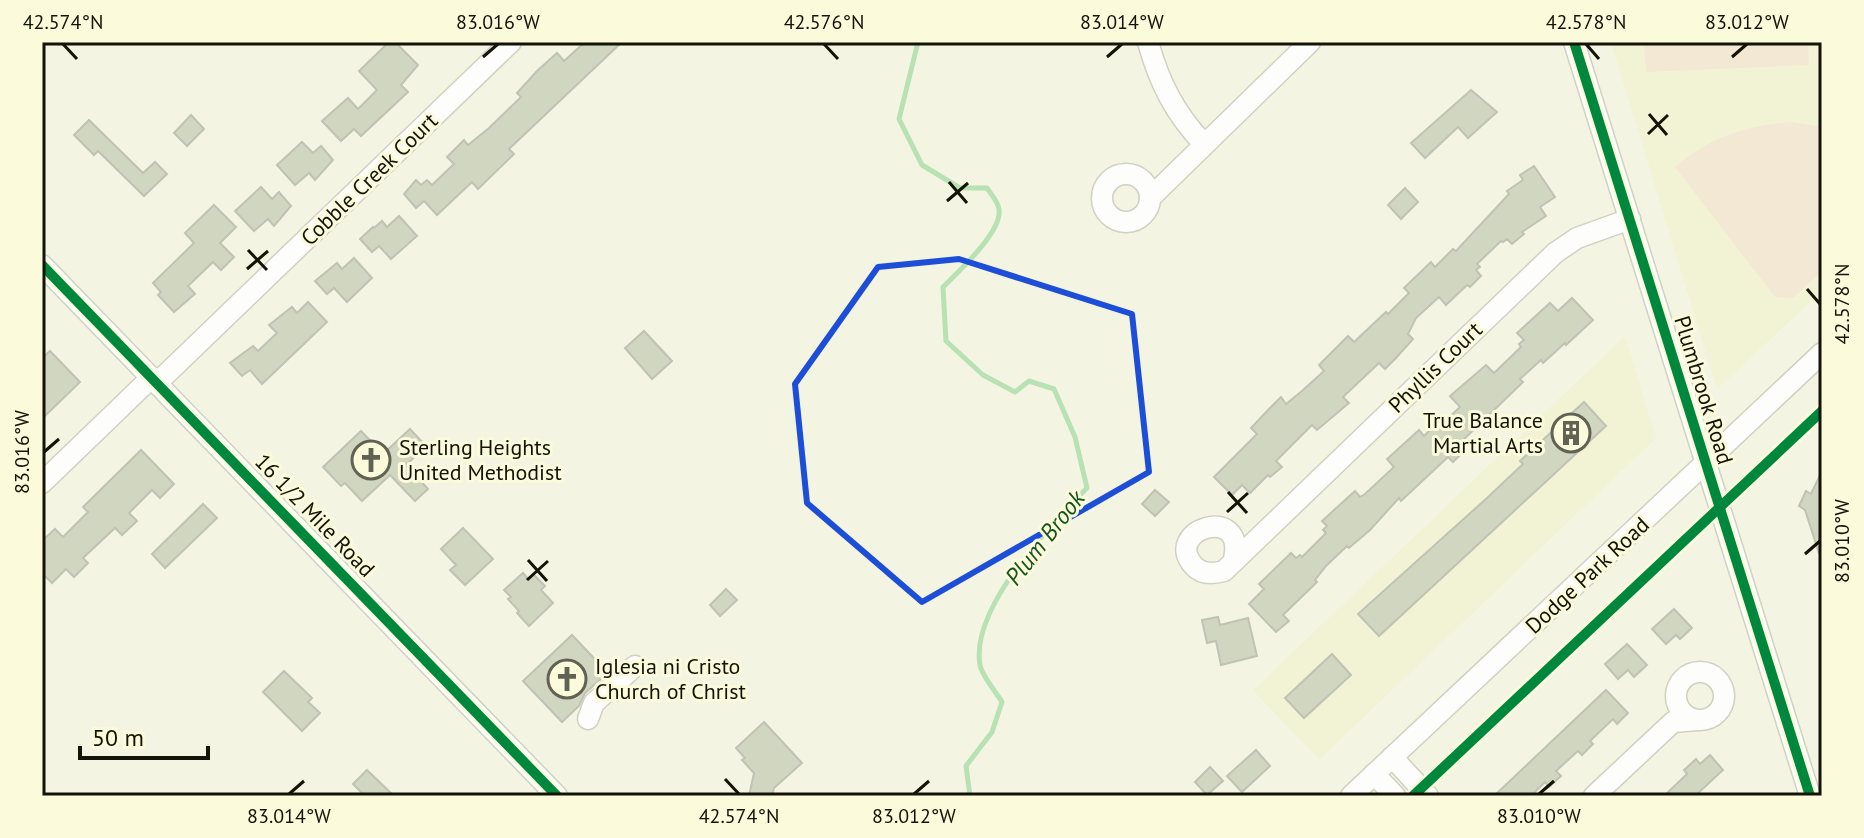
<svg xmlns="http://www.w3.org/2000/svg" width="1864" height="838" font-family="'PT Sans',sans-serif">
<rect width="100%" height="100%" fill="#f4f4e2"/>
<g fill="#f2f2d4">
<polygon points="1611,42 1822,42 1822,291 1717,389"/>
<polygon points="1625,336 1656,438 1319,760 1253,690"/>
</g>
<g fill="#f3e8d4">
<polygon points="1644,42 1808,42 1809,65 1646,72"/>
<path d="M1792 122 1822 127V271L1793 298 1775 297 1675 167C1711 136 1746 126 1792 122Z"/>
</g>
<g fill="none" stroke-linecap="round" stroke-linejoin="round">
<path stroke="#b8e2b4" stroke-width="5" d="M918 42 899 119 922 165 960 188H987C991 194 999 203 999 210 1002 232 958 272 943 287L946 341 983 375 1015 392 1029 381 1054 389 1075 437 1087 488C1050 525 970 609 980 665 982 676 996 692 1002 702L992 732 966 766 970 796"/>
</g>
<g fill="#d1d6c0" stroke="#c0c2b4" stroke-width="2">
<polygon points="389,42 395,42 418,65 401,85 408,92 361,136 354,129 341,141 322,121 348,98 358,109 377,90 359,71"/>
<polygon points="585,42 622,42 509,149 514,154 478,189 472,182 437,215 424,201 416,208 404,194 416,180 421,185 427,180 432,185 454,164 447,157 464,140 468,145 489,128 521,97 517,93 537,71 557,53 564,61"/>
<polygon points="1471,90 1497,112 1468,138 1458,127 1425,158 1411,143"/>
<polygon points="191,115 204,129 187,146 174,133"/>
<polygon points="89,120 143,173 155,162 167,174 144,196 98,151 94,155 74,135"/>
<polygon points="302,142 313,153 321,146 333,160 315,180 309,173 295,185 277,165"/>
<polygon points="1534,166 1555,197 1540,207 1546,216 1522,232 1524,234 1512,244 1507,239 1503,242 1501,241 1477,264 1480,267 1476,270 1481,276 1470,287 1467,285 1446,305 1439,297 1416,318 1408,334 1413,339 1396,358 1385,369 1379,363 1343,397 1349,403 1317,430 1312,425 1276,461 1282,467 1270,477 1268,475 1250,493 1242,485 1232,495 1214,477 1257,434 1251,428 1269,409 1281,397 1286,404 1302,391 1324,371 1319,365 1348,336 1354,342 1386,312 1388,314 1409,293 1404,288 1431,262 1435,267 1453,249 1456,251 1509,194 1507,191 1523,180 1520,175"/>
<polygon points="261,187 272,199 279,192 291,206 274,226 268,219 254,231 235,211"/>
<polygon points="1405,188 1418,202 1401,219 1388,205"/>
<polygon points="214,205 236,227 220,243 234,257 221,270 213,262 188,286 195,294 174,312 158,295 161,292 153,283 194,243 185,233"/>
<polygon points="399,216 417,236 391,259 379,246 372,252 360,239 373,227 374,228 382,221 387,227"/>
<polygon points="354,258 372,278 347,302 334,288 327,294 315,281 337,263 342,269"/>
<polygon points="1572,298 1593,320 1566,345 1565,343 1543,363 1541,360 1520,379 1523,382 1458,445 1464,451 1453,462 1448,457 1401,501 1399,498 1370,530 1349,548 1347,546 1326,566 1315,580 1317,582 1283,615 1289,621 1276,632 1249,604 1264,589 1259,584 1291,553 1296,558 1300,555 1302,557 1326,533 1323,530 1327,526 1322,521 1355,491 1360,497 1365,494 1394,467 1387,459 1419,430 1424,436 1437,423 1440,426 1460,407 1450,396 1486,365 1494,373 1521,347 1519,344 1524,340 1517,333 1529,322 1550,303 1558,311"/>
<polygon points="308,302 327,322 262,384 250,370 242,376 230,363 253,346 258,351 277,333 269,325 292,307 297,313"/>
<polygon points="644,331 672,361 652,379 625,348"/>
<polygon points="50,351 80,382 42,419 42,358"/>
<polygon points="1584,402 1606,426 1379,636 1358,614 1487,498 1523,464 1520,461"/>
<polygon points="410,429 426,446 406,465 428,489 415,501 390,475 362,501 345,483 341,486 323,467 361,431 383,454"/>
<polygon points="141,450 174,484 160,498 152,490 129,513 137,521 122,535 115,528 83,558 88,563 74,577 66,569 52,583 42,573 42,541 55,529 63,537 88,512 83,507"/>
<polygon points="1822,471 1822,553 1819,553 1805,510 1799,506 1806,491 1811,494"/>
<polygon points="1155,490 1169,502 1155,516 1142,504"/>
<polygon points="203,504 217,518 165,568 152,554"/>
<polygon points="463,528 493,559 465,585 450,570 456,565 441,549"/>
<polygon points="523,573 529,580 534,575 545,586 541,590 553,603 529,626 517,613 519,611 508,599 511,597 504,590"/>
<polygon points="726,589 737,600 720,616 710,605"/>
<polygon points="1674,609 1692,628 1680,639 1676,635 1666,644 1652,629"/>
<polygon points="1218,617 1220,625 1248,618 1257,656 1221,665 1216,641 1207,643 1202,620"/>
<polygon points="572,635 608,673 585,693 579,706 562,722 523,681"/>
<polygon points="1627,644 1647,665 1634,677 1628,670 1618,679 1605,664"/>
<polygon points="1332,654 1351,675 1304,718 1285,698"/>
<polygon points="284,671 312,698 308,702 320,713 302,731 263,692"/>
<polygon points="1606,690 1628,713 1617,724 1613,719 1590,741 1593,744 1582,755 1578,751 1556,771 1561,776 1549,787 1545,782 1531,796 1494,796"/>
<polygon points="764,722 802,763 774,788 772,796 749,796 754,773 742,760 745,758 736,748"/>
<polygon points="1256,750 1270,766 1242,792 1227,776"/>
<polygon points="1710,755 1723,770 1695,796 1664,796 1687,774 1684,770 1696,759 1700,764"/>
<polygon points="1210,767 1223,781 1207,795 1195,782"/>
<polygon points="367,770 394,796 365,796 353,784"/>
</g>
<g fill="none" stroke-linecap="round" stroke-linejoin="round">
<g stroke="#d1d1c3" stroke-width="23">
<g id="minor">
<path d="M1148 42C1159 82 1175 114 1204 144"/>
<polyline points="1574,42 1810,796"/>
<circle cx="1126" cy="198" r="24"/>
<polyline points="1150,198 1310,42"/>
<polyline points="42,265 557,796"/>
<polyline points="158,382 511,42"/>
<polyline points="42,483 152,377"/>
<path d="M1234 559C1246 502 1161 531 1194 566 1202 575 1213 574 1224 571L1555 253 1577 238 1630 219"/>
<circle cx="1700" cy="696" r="24"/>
<polyline points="588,719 594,703 635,666"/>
<polyline points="1392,757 1428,796"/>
<polyline points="1374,774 1395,796"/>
<polyline points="1351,796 1822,353"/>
<polyline points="1594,796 1673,722 1697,720"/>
</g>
</g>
<use href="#minor" stroke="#fdfdfb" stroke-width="20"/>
<g stroke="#fbfbdb" stroke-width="15">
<g id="cycleway">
<polyline points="1574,42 1810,796"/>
<polyline points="42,265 557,796"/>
<polyline points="1413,796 1822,411"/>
</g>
</g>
<use href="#cycleway" stroke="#00873e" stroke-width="10"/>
</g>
<path fill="none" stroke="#1d4ed8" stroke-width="6" stroke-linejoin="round" d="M959 259 1132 314 1149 472 922 602 807 503 795 384 878 267Z"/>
<path fill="none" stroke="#131308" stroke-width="3" d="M63 44 77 59M824 44 838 59M1586 44 1599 59M483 57 498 44M1107 57 1122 44M1732 57 1747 44M1649 114 1667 135M1648 134 1668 115M949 182 967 203M947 201 968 183M248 250 267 270M247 269 268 251M1807 289 1820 304M44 452 59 439M1228 492 1247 513M1227 512 1248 493M1805 554 1820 541M528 560 547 581M527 580 548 561M725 779 739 794M289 794 304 781M914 794 929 781M1539 794 1554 781"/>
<defs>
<g id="building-ring" transform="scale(2)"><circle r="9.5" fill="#fbfbdb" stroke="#626254" stroke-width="1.5"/><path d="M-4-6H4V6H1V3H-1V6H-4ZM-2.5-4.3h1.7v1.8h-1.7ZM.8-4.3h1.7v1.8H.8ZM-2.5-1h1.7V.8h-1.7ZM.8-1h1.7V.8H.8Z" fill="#626254"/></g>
<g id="church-ring" transform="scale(2)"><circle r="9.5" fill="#fbfbdb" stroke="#626254" stroke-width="1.5"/><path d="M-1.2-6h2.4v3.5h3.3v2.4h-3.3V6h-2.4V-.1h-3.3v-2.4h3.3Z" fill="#626254"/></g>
</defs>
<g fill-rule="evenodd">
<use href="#building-ring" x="1571" y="433"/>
<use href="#church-ring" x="371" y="460"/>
<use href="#church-ring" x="567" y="679"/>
</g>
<g text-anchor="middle" stroke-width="6" stroke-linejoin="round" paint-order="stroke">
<g font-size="22" fill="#131308" stroke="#fbfbdb">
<text transform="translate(369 179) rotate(-44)" y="8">Cobble Creek Court</text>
<text transform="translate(1435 367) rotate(-44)" y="8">Phyllis Court</text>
<text transform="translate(1704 390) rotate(73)" y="8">Plumbrook Road</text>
<text transform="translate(315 515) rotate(46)" y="8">16 1/2 Mile Road</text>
<text transform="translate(1587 575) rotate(-43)" y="8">Dodge Park Road</text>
</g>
<g font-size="22" fill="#131308" stroke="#fbfbdb" text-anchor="start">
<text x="1543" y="428" text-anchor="end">True Balance<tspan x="1543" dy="25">Martial Arts</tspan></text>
<text x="399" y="455">Sterling Heights<tspan x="399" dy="25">United Methodist</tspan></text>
<text x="595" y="674">Iglesia ni Cristo<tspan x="595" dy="25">Church of Christ</tspan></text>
</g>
<g font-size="24" font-style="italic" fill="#15531d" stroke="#fbfbdb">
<text transform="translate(1045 538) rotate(-52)" y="8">Plum Brook</text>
</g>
</g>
<rect width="1864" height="838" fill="none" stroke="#fbfbdb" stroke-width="88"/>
<path d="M80 746v12h128v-12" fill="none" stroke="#131308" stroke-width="4"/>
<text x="92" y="746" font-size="24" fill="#131308" stroke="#fbfbdb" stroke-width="6" paint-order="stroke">50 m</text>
<rect x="44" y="44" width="1776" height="750" fill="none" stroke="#131308" stroke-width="3"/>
<g font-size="20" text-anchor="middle" fill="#131308">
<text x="63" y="29">42.574°N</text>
<text x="498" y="29">83.016°W</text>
<text x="824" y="29">42.576°N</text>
<text x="1122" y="29">83.014°W</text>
<text x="1586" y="29">42.578°N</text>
<text x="1747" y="29">83.012°W</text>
<text transform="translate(1842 304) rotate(-90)" y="7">42.578°N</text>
<text transform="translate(22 452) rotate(-90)" y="7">83.016°W</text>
<text transform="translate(1842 541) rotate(-90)" y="7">83.010°W</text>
<text x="289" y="823">83.014°W</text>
<text x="739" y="823">42.574°N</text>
<text x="914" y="823">83.012°W</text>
<text x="1539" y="823">83.010°W</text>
</g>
</svg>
